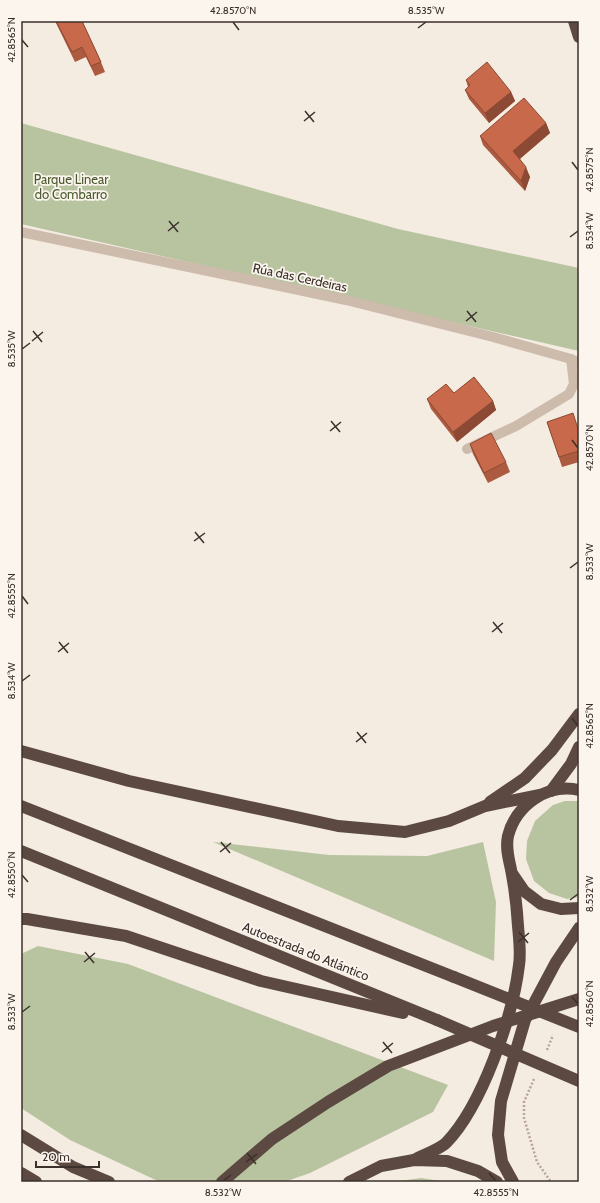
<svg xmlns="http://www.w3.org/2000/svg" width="600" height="1203" font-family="Cabin,sans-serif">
<rect width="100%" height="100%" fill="#f4ebe1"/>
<g fill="#b8c4a0">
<polygon points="21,123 398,229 579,268 579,351 21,224"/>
<polygon points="565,801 579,801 579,897 567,899 549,893 534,881 526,859 527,841 535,821 553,805"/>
<polygon points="213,842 329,855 427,856 483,842 496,902 494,961"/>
<polygon points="38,946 128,964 448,1085 433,1112 310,1173 284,1182 160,1182 70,1140 21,1108 21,954"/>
<polygon points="421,1178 447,1182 393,1182"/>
</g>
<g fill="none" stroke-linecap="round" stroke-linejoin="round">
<g stroke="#b9a596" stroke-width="2.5" stroke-dasharray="2 2" stroke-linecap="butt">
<polyline points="547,1050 553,1035"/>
<polyline points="534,1079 524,1102 524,1118 537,1162 551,1182"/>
</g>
<g stroke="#cdbbac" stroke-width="10">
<polyline points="21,232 346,300 493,337 571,359 579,363"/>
<polyline points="467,449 516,426 569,394 574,384 571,359"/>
</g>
<g stroke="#5c4a42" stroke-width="12">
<polyline points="574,21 579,37"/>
<polyline points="21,751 129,781 338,826 405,832 449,821 485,806 540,795"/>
<polyline points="551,791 571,764 579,747"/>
<polyline points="490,802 525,778 552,750 579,714"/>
<polyline points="21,806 454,977"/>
<polyline points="21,851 437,1020"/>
<polyline points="513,875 524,891 541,904 561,909 579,908"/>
<polyline points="21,919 27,919 126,936 261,981 403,1013"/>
<polyline points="21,1135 73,1167 109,1182"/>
<path d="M414 1160C423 1155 440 1149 446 1143 482 1106 513 1016 519 965 521 953 519 938 518 926 517 909 515 891 512 875 510 862 505 850 508 836 516 805 547 783 579 790"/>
<polyline points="21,1173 36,1182"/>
<polyline points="349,1182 381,1166 414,1160 447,1161 478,1171 497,1182"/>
<polyline points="513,1182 502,1162 498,1135 501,1101 525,1020 556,962 579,928"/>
</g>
<g stroke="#5c4a42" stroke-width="12">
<polyline points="454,977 579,1027"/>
<polyline points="437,1020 579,1081"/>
<polyline points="222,1182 272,1139 328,1102 388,1066 493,1026 579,999"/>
</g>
</g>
<g fill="#ac5a40">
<polygon points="55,21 82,21 101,62 105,72 95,76 86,57 75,62"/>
<polygon points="466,80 511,92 515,101 489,123 469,99 465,90 468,87"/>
<polygon points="546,123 550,133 520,159 530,177 525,191 483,145 480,136"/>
<polygon points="454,393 493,401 496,410 457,442 431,409 427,399"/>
<polygon points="547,422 579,431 579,462 562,467"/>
<polygon points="470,444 506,462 510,472 488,483 473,454"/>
</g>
<g fill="#8c4a34">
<polygon points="21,35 23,41 21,44"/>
<polygon points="511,92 515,101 489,123 485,113"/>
<polygon points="546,123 550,133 517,161 513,151"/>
<polygon points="526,167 530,177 525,191 521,181"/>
<polygon points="493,401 496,410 457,442 453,432"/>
</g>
<g fill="#c8694b" stroke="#8c4a34">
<polygon points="56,21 82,21 101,62 91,66 82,47 72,52"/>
<polygon points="487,62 511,92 485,113 465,90 470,85 466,80"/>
<polygon points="524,98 546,123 513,151 526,167 521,181 480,136"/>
<polygon points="474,377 493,401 453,432 427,399 446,384 454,393"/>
<polygon points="573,413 579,432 579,451 559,457 547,422"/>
<polygon points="491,433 506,462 484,473 470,444"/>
</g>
<path fill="none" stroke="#3b302b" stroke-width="1.5" d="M233 22 239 30M418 28 426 22M22 40 28 47M305 111 314 122M304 121 315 112M572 162 578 170M169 221 178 232M168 231 179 222M570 237 578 231M467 311 476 322M466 321 477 312M33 331 42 342M32 341 43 332M22 349 30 343M331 421 340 432M330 431 341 422M572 440 578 448M195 532 204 543M194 541 205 533M570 568 578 562M22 596 28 604M493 622 502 633M492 632 503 623M59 642 68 653M58 652 69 643M22 681 30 675M572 718 578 726M357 732 366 743M356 742 367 733M221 842 230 853M220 852 231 843M22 875 28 882M570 900 578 894M519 932 528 943M518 942 529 933M85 952 94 963M84 962 95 953M572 997 578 1004M22 1012 30 1006M383 1042 392 1053M382 1052 393 1043M247 1153 256 1164M246 1162 257 1154M489 1173 496 1181M223 1181 231 1175"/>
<g text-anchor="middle" stroke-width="3.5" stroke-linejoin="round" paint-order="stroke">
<g font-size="13" fill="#4a5a2e" stroke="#fbf5ee">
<text x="71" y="184">Parque Linear<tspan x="71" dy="15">do Combarro</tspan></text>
</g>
<g font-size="13" fill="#3b302b" stroke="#fbf5ee">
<text transform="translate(300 277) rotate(12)" y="5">Rúa das Cerdeiras</text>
<text transform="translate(306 951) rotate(22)" y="5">Autoestrada do Atlántico</text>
</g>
</g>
<rect width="600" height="1203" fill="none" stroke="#fbf5ee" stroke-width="44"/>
<path d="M36 1161v6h63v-6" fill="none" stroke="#3b302b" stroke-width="2"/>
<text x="42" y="1161" font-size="12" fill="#3b302b" stroke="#fbf5ee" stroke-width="3" paint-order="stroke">20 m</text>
<rect x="22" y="22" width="556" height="1159" fill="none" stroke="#3b302b" stroke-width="1.5"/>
<g font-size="10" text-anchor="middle" fill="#3b302b">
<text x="233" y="14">42.8570°N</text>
<text x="426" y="14">8.535°W</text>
<text transform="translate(11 40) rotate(-90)" y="4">42.8565°N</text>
<text transform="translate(589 170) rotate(-90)" y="4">42.8575°N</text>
<text transform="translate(589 231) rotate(-90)" y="4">8.534°W</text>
<text transform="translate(11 349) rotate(-90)" y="4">8.535°W</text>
<text transform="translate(589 448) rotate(-90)" y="4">42.8570°N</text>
<text transform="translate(589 562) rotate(-90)" y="4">8.533°W</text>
<text transform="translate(11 596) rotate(-90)" y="4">42.8555°N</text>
<text transform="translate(11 681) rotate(-90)" y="4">8.534°W</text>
<text transform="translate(589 726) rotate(-90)" y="4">42.8565°N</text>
<text transform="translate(11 875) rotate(-90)" y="4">42.8550°N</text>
<text transform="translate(589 894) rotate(-90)" y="4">8.532°W</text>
<text transform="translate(589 1004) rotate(-90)" y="4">42.8560°N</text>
<text transform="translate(11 1012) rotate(-90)" y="4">8.533°W</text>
<text x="223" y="1196">8.532°W</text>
<text x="496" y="1196">42.8555°N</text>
</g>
</svg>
